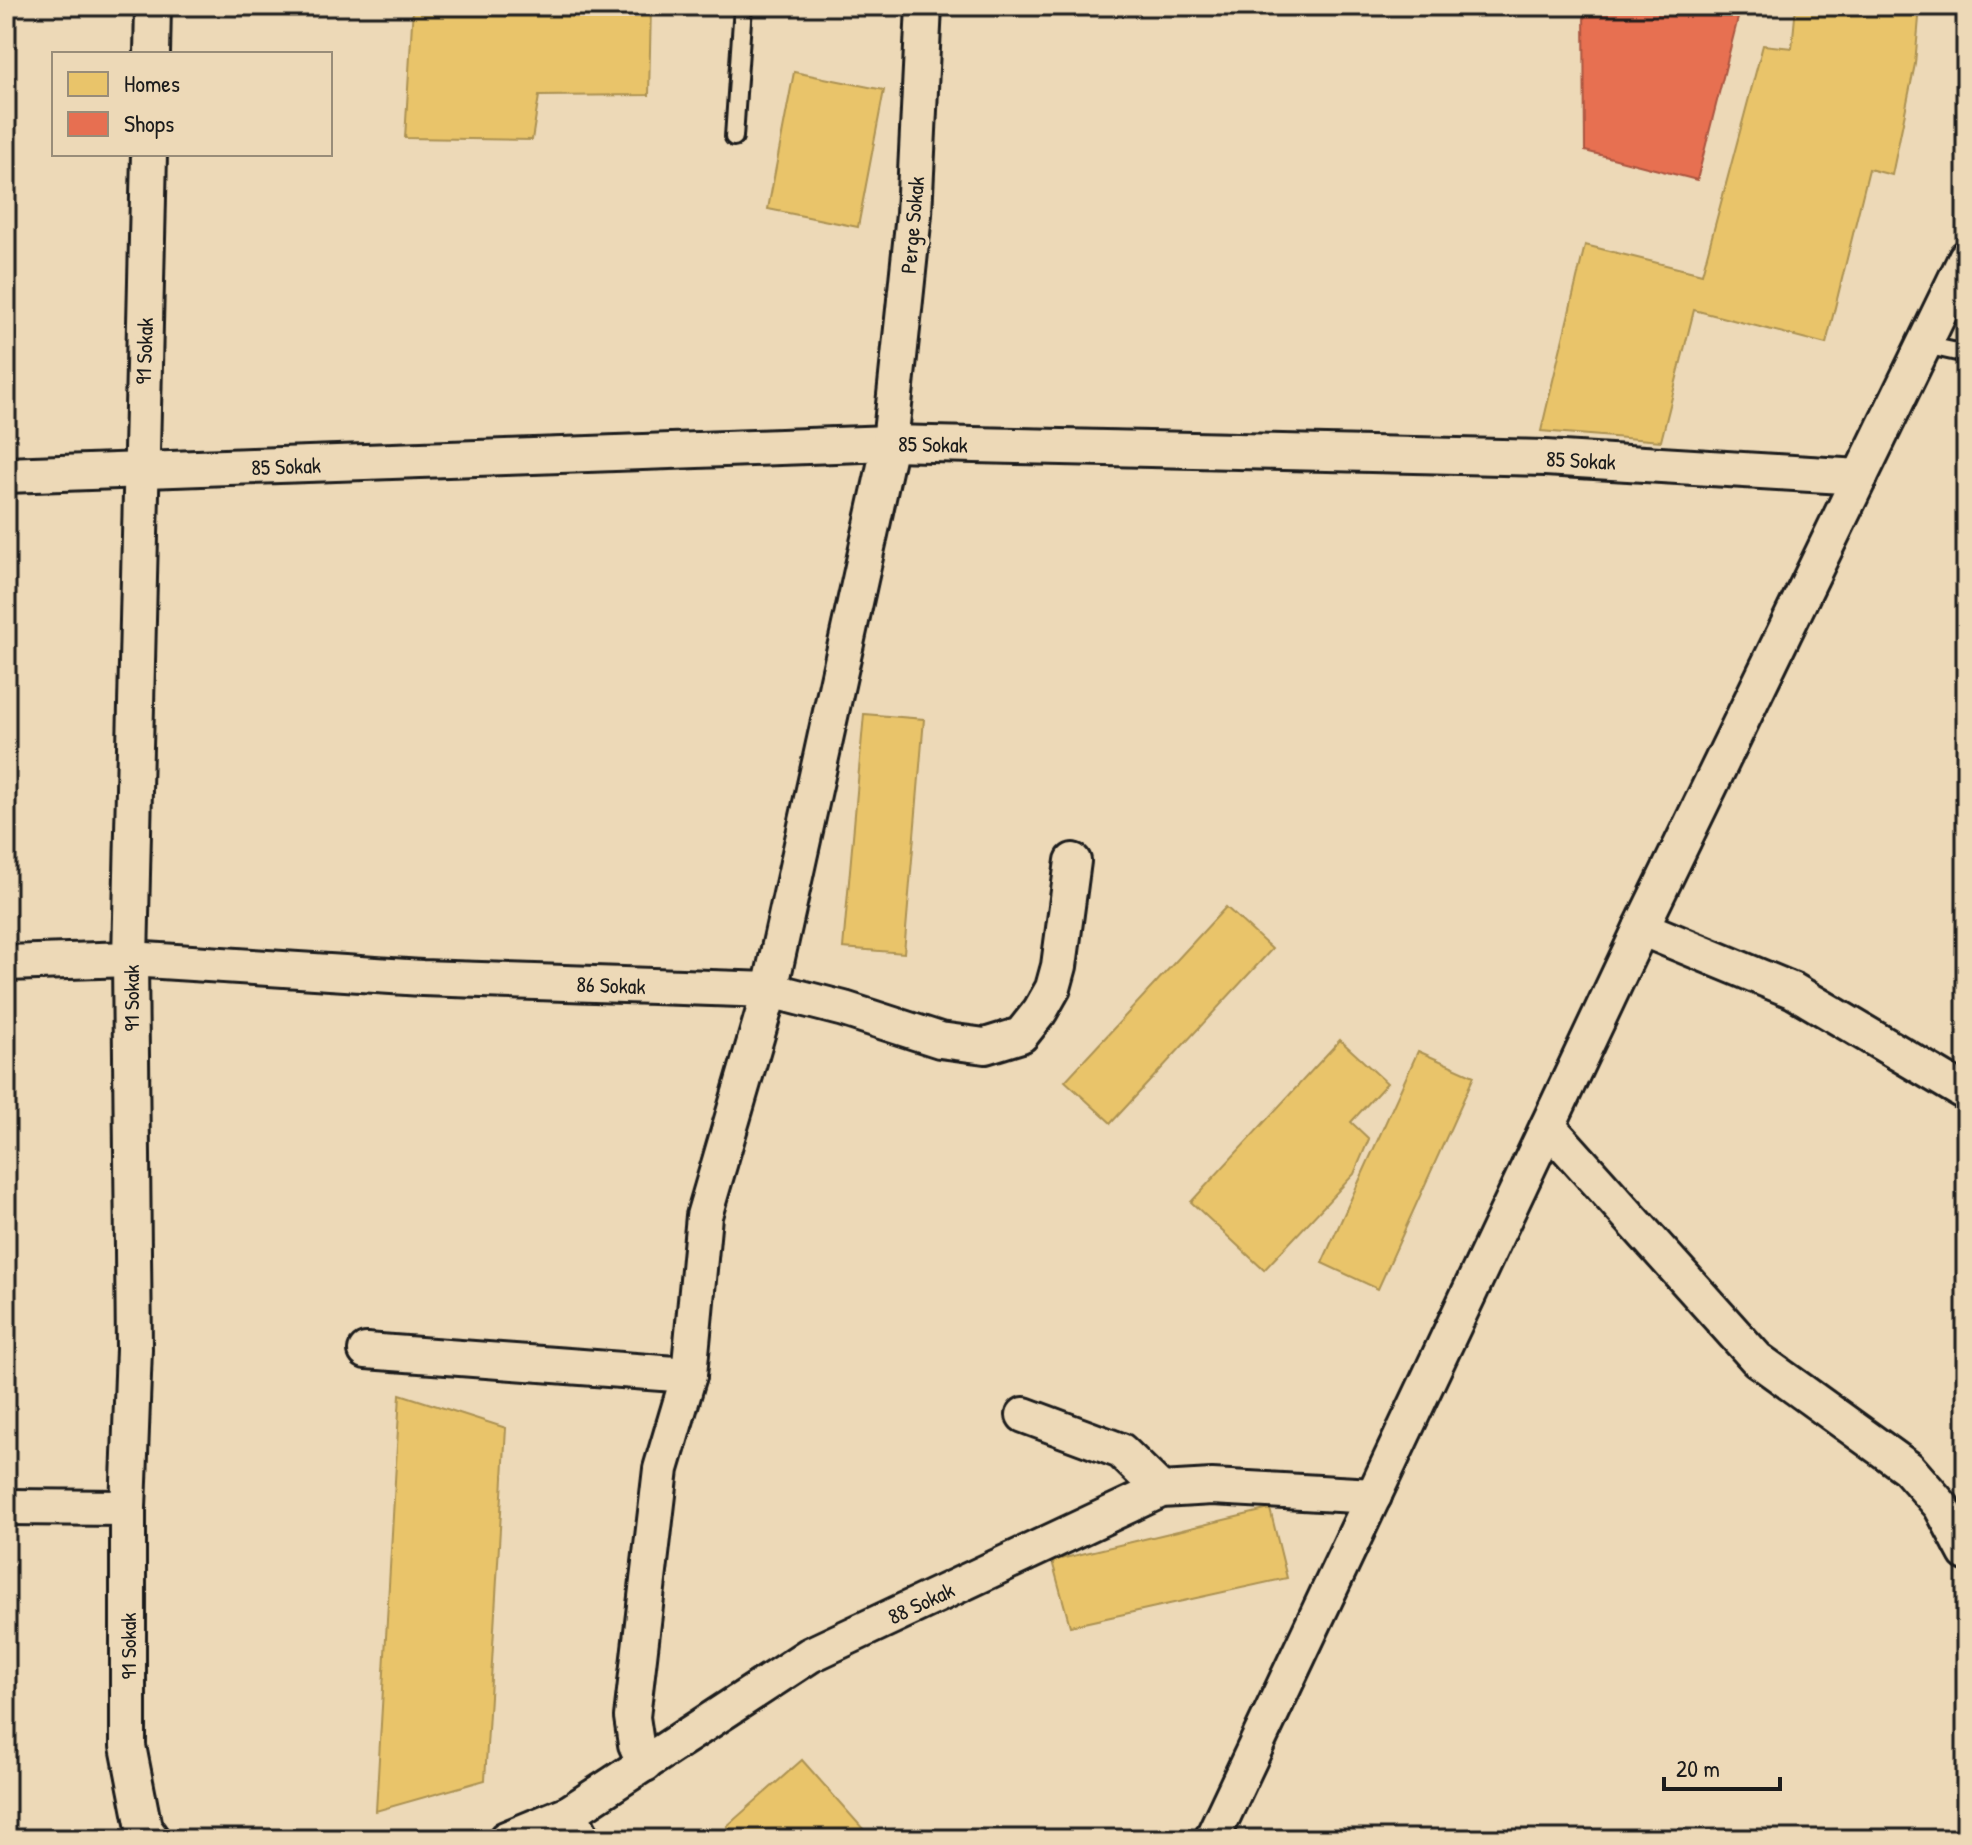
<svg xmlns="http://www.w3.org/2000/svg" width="1972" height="1845" font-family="'Patrick Hand',sans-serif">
<rect width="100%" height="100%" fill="#edd9b7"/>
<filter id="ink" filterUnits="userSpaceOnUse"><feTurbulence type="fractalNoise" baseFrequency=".0125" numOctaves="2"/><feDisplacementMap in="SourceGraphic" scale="16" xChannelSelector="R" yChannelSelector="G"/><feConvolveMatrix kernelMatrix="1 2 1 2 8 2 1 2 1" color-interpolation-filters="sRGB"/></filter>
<g filter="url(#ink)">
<g fill="#e9c46a" stroke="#ac9253" stroke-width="2">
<polygon points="413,6 651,6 649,95 539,96 532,140 405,138"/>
<polygon points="1796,6 1920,6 1915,64 1892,175 1869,169 1826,344 1694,310 1661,441 1541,431 1585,245 1702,274 1763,45 1792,48"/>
<polygon points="794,72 884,90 858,227 768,209"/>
<polygon points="864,714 924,719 904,953 843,948"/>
<polygon points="1226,907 1272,949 1111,1123 1065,1081"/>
<polygon points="1340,1040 1387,1083 1351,1122 1369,1139 1354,1174 1264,1270 1191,1202"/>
<polygon points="1418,1051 1474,1076 1378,1289 1322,1263"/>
<polygon points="400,1394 506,1428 485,1780 376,1811"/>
<polygon points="1270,1509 1287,1578 1070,1626 1052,1561"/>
<polygon points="802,1760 872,1839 738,1839 727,1826"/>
</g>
<polygon fill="#e76f51" stroke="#aa5641" stroke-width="2" points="1584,6 1741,6 1697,180 1585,151"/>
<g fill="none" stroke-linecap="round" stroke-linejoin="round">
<g stroke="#1c1c1c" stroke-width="22">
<g id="service">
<polyline points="734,137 743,6"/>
<polyline points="1925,345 1966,354"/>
</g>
</g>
<g stroke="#1c1c1c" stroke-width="40">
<g id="minor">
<polyline points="152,54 153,6"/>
<polyline points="149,154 130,959 134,1349 128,1508 128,1746 144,1828 152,1839"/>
<polyline points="6,475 890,443 1545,458 1860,477"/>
<polyline points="1641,928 1794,991 1966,1093"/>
<polyline points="6,963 130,959 422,978 770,990 844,1009 940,1040 985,1046 1021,1035 1040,1011 1053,988 1059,966 1073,861"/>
<polyline points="1548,1126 1757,1359 1908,1468 1941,1506 1966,1553"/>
<polyline points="366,1351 689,1375"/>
<polyline points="1024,1415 1121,1451 1161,1490"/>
<polyline points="6,1507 128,1508"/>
<polyline points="645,1764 636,1744 632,1717 661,1469 689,1375 704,1216 770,990 890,443 914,214 924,6"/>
<polyline points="569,1813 583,1839"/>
<polyline points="506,1839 569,1813 810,1655 1161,1490 1212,1487 1374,1496"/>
<polyline points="1212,1839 1641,928 1966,258"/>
</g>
</g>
<use href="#service" stroke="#edd9b7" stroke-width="16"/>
<use href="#minor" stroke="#edd9b7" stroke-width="34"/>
</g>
</g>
<g text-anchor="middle" stroke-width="8" stroke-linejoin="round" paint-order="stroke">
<g font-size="22" fill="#1c1c1c" stroke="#edd9b7">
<text transform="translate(912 225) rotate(-85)" y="8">Perge Sokak</text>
<text transform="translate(144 351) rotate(-88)" y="8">91 Sokak</text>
<text transform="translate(933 444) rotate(1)" y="8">85 Sokak</text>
<text transform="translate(1581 460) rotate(3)" y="8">85 Sokak</text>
<text transform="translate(286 466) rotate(-2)" y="8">85 Sokak</text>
<text transform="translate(611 985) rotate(2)" y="8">86 Sokak</text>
<text transform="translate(131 998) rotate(-90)" y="8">91 Sokak</text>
<text transform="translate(921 1603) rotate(-25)" y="8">88 Sokak</text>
<text transform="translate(128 1646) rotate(-90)" y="8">91 Sokak</text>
</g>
</g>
<rect width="1972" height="1845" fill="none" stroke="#edd9b7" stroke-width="32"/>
<rect x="16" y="16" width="1940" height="1813" fill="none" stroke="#1c1c1c" stroke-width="3" filter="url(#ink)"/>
<rect x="52" y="52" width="280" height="104" fill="#edd9b7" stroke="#998d79" stroke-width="2"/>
<rect x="68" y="72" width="40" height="24" fill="#e9c46a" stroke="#998d79" stroke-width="2"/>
<text x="124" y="92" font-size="24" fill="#1c1c1c">Homes</text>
<rect x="68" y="112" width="40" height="24" fill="#e76f51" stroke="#998d79" stroke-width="2"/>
<text x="124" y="132" font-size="24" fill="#1c1c1c">Shops</text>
<path d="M1664 1777v12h116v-12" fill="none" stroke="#1c1c1c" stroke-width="4"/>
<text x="1676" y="1777" font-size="24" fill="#1c1c1c" stroke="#edd9b7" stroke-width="6" paint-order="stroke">20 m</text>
</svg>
